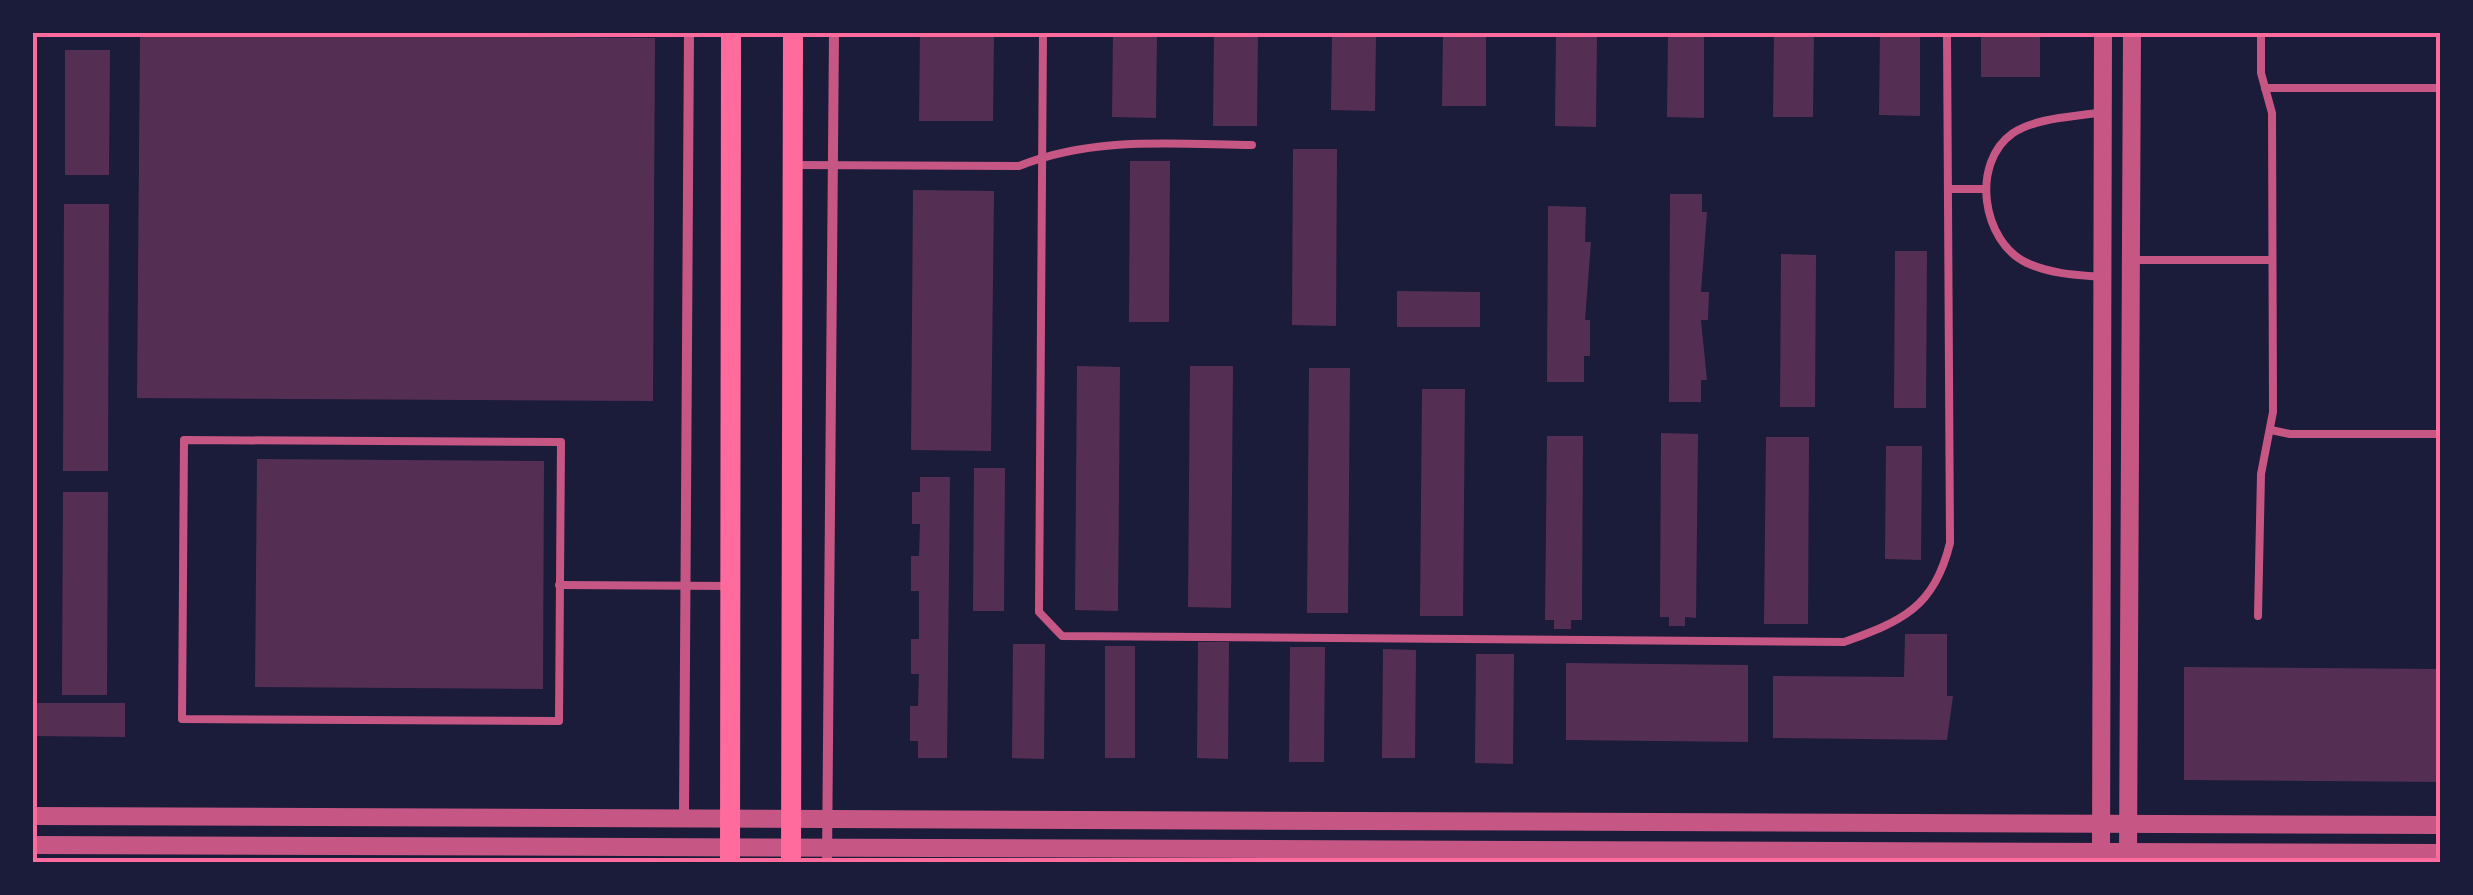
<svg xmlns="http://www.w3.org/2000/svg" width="2473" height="895" font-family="'Asap Condensed',sans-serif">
<rect width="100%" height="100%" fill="#1b1b3a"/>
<g fill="#542f53">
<polygon points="920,32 994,32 993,121 919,121"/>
<polygon points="1113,32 1157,32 1156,118 1112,117"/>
<polygon points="1214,32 1258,32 1257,126 1213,126"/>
<polygon points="1332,32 1376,32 1375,111 1331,110"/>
<polygon points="1443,32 1486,32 1486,106 1442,106"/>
<polygon points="1556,32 1597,32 1596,127 1555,126"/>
<polygon points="1668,32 1704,32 1704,118 1667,117"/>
<polygon points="1774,32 1814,32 1813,117 1773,117"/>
<polygon points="1880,32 1920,32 1920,116 1879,115"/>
<rect x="1981" y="32" width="59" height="45"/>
<polygon points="140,34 655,38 653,401 137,398"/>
<polygon points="65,50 110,50 109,175 65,175"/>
<polygon points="1293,149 1337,149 1336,326 1292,325"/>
<polygon points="1130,161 1170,161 1169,322 1129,322"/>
<polygon points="913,190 994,191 991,451 911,450"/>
<polygon points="1670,194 1702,194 1702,212 1707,212 1701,292 1709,292 1708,320 1701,320 1707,380 1701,380 1701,402 1669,402"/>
<polygon points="64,204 109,204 108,471 63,471"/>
<polygon points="1548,206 1586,207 1585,242 1591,242 1585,320 1590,320 1590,356 1584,356 1584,382 1547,382"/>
<polygon points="1895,251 1927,251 1926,408 1894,408"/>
<polygon points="1781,254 1816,255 1815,407 1780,407"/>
<polygon points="1397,291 1480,292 1480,327 1397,327"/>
<polygon points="1077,366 1120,367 1118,611 1075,610"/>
<polygon points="1190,366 1233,366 1231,608 1188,607"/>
<polygon points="1309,368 1350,368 1348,613 1307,613"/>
<polygon points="1422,389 1465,389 1463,616 1420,616"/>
<polygon points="1661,433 1698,434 1696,618 1685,617 1685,626 1669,626 1669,617 1660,617"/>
<polygon points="1547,436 1583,436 1582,620 1571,620 1571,629 1554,629 1554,620 1545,620"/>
<polygon points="1766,437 1809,437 1808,624 1764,624"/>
<polygon points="1886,446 1922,446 1921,560 1885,559"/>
<polygon points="257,459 544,461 543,689 255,687"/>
<polygon points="974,468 1005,468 1004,611 973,611"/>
<polygon points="920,477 950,477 947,758 918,758 918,741 910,741 910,706 918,706 919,674 911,674 911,639 919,639 919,591 911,591 911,556 919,556 920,524 912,524 912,492 920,492"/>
<polygon points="63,492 108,492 107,695 62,695"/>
<polygon points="1905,634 1947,634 1947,696 1953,696 1947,740 1773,738 1773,676 1904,677"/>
<polygon points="1198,642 1229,642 1228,759 1197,758"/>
<polygon points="1013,644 1045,644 1044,759 1012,758"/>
<rect x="1105" y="646" width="30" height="112"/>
<polygon points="1290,647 1325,647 1324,762 1289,762"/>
<polygon points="1383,649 1416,650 1415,758 1382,758"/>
<polygon points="1476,654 1514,654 1513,764 1475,763"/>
<polygon points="1566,663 1748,665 1748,742 1566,740"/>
<polygon points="2184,667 2440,669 2440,782 2184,780"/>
<polygon points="32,703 125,703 125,737 32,736"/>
</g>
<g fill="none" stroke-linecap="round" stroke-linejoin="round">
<g stroke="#c65784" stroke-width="8">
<path d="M1043 32 1039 612 1062 636 1844 642C1902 621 1934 608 1950 543L1947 32"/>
<polyline points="2265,88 2440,88"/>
<path d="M793 165 1019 166C1093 136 1174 144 1252 145"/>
<polyline points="1948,189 1986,189"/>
<polyline points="2131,260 2272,260"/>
<path d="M2103 277C2077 275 2051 274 2027 263 1982 242 1970 163 2013 133 2038 117 2075 117 2103 112"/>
<polyline points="2271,430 2290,434 2440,434"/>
<polygon points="184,440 561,442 559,721 182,719"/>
<polyline points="559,585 730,586"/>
<polyline points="2258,616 2261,474 2273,412 2272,113 2261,73 2261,32"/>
</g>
<g stroke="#c65784" stroke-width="10">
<polyline points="684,817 689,32"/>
<polyline points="827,862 834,32"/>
</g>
<g stroke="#c65784" stroke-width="18">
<polyline points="32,816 2440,825"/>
<polyline points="32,845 2440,853"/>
<polyline points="2101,862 2103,32"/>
<polyline points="2128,862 2132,32"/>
</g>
<g stroke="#ff6b9d" stroke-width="20">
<polyline points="730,862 731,32"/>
<polyline points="791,862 793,32"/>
</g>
</g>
<rect width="2473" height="895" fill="none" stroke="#1b1b3a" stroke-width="70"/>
<rect x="35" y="35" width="2403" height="825" fill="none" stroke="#ff6b9d" stroke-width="4"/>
</svg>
